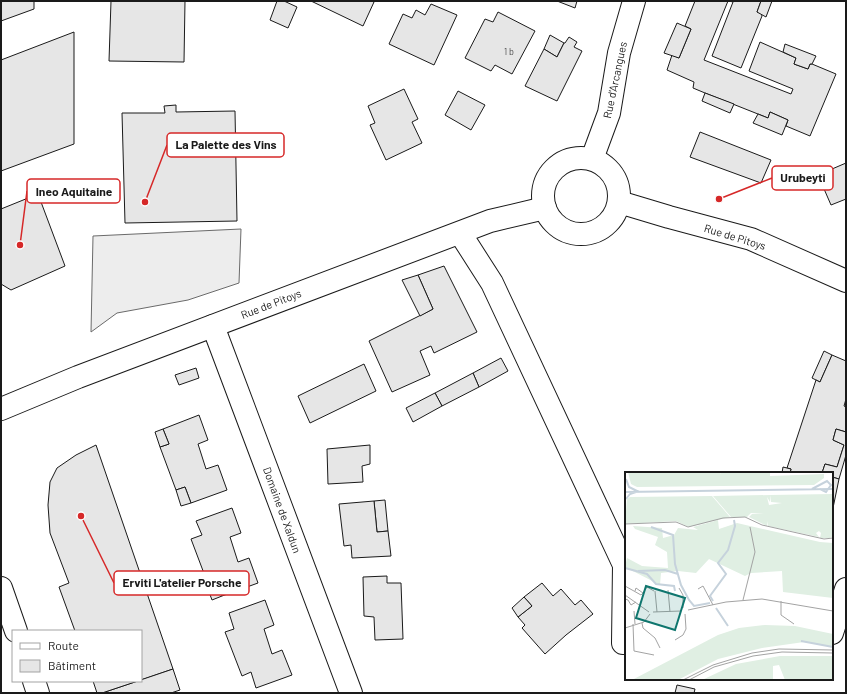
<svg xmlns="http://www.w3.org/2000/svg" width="847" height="694" font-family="Barlow,sans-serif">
<rect width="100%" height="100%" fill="#fff"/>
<polygon fill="#ededed" stroke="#6a6a6a" points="241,229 239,283 188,300 117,313 91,332 93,236"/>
<g fill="#e6e6e6" stroke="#1a1a1a">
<polygon points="1,1 34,1 34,9 1,21"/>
<polygon points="111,1 185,1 184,62 109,61"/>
<polygon points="277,1 284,1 297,7 288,28 270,20"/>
<polygon points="311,1 371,1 374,2 363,26"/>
<polygon points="557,1 577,1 575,8"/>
<polygon points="695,1 728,1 704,60 791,94 793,89 749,71 760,42 796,58 794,64 808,69 810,64 812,64 836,74 810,136 786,126 788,120 770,112 768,118 705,93 693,88 694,82 667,70 672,55 679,58 691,29 685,26"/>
<polygon points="729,1 761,1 757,12 761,13 762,16 741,68 712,56 733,2"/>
<polygon points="761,1 772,1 766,17 757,12"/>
<polygon points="431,4 457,15 434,65 389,44 403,14 412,18 416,10 425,15"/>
<polygon points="498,12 535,31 512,74 495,65 491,71 465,58 485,19 493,22"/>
<polygon points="677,23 691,29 679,58 664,53"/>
<polygon points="74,32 74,144 1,171 1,60"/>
<polygon points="550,35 564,43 557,57 544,49"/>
<polygon points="569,37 577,42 574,47 582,51 557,101 525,86 544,49 557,57 564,43 565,43"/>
<polygon points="785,44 816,56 812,64 810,64 808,69 794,64 796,58 783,52"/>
<polygon points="404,89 418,119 412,122 422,143 386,160 370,125 375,123 368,106"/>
<polygon points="458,91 485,105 471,130 445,115"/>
<polygon points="705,93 734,104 730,113 702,101"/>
<polygon points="176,105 176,112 235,111 237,221 125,223 122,113 165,113 164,106"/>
<polygon points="770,112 788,120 782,135 753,123 758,114 768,118"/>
<polygon points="700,132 771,160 761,183 690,157"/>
<polygon points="846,163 846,199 831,205 818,175"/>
<polygon points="38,194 65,266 11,290 1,284 1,209"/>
<polygon points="444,266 477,332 434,353 431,346 420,351 430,375 392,392 369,341 433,309 418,275"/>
<polygon points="418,275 433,309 420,316 402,280"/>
<polygon points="824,351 832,355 820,382 812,378"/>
<polygon points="832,355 846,361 846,399 844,406 846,407 846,432 836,429 833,440 844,445 837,467 825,464 822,473 790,473 791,469 787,468 816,380 820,382"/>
<polygon points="501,358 508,371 479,387 473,373"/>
<polygon points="364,364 376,391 310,423 298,396"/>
<polygon points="196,368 199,378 179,385 175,375"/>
<polygon points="473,373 479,387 442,406 435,393"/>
<polygon points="435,393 442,406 413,422 406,408"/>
<polygon points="199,415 208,440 198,444 206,469 218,465 227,490 191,503 185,487 176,490 160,447 169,444 163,429"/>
<polygon points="163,429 169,444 160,447 155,432"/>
<polygon points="836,429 846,432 846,455 839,479 832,477 832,473 822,473 825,464 837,467 844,445 833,440"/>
<polygon points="96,445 173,669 141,680 141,631 75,631 59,587 69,583 50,533 48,505 50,482 57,468 76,455"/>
<polygon points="370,445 370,464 362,466 363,482 328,484 327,449"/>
<polygon points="783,467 791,469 790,473 782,473"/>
<polygon points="832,477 839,479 833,508 832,508"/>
<polygon points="185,487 191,503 181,506 176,490"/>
<polygon points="385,500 388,531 377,532 374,501"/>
<polygon points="374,501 377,532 388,531 391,556 352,558 351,545 344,546 339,504"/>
<polygon points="232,508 241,533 230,537 238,562 249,558 258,583 222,596 217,581 208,584 191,539 202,535 196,521"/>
<polygon points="387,576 387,583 401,583 403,639 375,640 374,617 364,616 363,577"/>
<polygon points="217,581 222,596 212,600 206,584"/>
<polygon points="542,583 553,596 561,589 575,605 581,600 593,614 566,635 545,654 522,628 525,625 518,617 532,606 524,597"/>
<polygon points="524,597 532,606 518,617 512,608"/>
<polygon points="265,600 274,625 264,629 272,654 282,650 292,675 256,688 251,672 242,676 225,632 234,629 229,613"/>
<polygon points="173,669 180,690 171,693 102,693"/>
<polygon points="93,681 138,681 102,693 97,693"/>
<polygon points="677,685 695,689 694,693 675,693"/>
</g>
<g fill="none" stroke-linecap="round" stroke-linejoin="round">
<g stroke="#1a1a1a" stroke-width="24">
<g id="minor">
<circle cx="581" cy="196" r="38"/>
<polyline points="592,159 609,113 619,53 634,1"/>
<polyline points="619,202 669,217 751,239 846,281"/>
<polyline points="460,233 492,283 624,565 623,643"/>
<polyline points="213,326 351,693"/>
<polyline points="1,409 78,377 490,221 545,208"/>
<polyline points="1,588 16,631"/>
<polyline points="832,633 846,589"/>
<polyline points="34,681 38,693"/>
</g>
</g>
<use href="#minor" stroke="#fff" stroke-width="22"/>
</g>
<g text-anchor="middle" stroke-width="3" stroke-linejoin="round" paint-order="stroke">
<g font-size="9" fill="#4d4d4d">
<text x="509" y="55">1 b</text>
</g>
<g font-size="11" fill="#1a1a1a" stroke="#fff">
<text transform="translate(615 80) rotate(-78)" y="4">Rue d'Arcangues</text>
<text transform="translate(735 237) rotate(17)" y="4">Rue de Pitoys</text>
<text transform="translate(271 304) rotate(-21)" y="4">Rue de Pitoys</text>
<text transform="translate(282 510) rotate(70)" y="4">Domaine de Xaldun</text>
</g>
</g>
<g transform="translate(625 472)">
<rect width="208" height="208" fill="#fff"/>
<path d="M3 0H95L96 2V0H145V4L199 2V6L189 13 12 15 6 12ZM208 22V65L204 66H195L196 61 194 59 191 61 194 65 143 54V49L142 54 124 45 127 42H139L126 41 122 45H106L88 24 145 23V30L142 25 144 33 157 31 146 30 145 23ZM87 24 105 45 64 55 51 49 0 52 2 27 5 25ZM93 48 94 57 112 51 195 70 208 71V126L158 120 157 99 126 101 120 104 84 87 71 101 53 99 36 101 35 113 0 95 2 86 17 94 43 96 42 80 30 73 33 65 10 57 8 54 37 56 38 66 49 63 53 56 73 58 68 55ZM140 153 170 154 208 162V175L179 170 137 176 93 187 53 208H7L93 163 114 156ZM155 184H208V208H160L154 193 148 194V208H77L111 192Z" fill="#e0efe3"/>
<path fill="none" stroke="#c6d2dc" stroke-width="2" d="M1 7 4 15 14 20M187 17 202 9 206 13 201 20 195 17M0 20 208 17M1 27 5 22 11 20M26 55 48 63 50 92 56 113 64 128 69 134 85 131M0 96 22 102 31 112 49 114 50 119M13 99 40 98 53 102M88 129 85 124 101 102 93 91 103 78 110 54 109 48M91 136 103 154M176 169 208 175"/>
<path fill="none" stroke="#a3a3a3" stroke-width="1" d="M0 52 51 50 63 55 98 46 120 45 137 53 199 67 208 66M0 114 16 123 18 121 11 116 10 119M54 116 58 123V136M73 117 78 114 88 133M43 118 45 140M30 119 32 140M18 121 22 115 29 119M0 123 24 140M0 127 3 128 6 133 11 130M118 128 130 80 125 55M156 129V143L169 152M63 138 101 130 137 127 208 139M9 139 10 152M28 140 56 139M17 151 18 156 30 166 35 176M8 152 9 179 29 183M0 156 19 150 25 142M50 168 58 163 61 157 60 142M58 208 88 193 127 181 154 177 208 178M64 208 89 195 128 184 157 180 208 181"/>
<path fill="#0f766e" fill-opacity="0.15" stroke="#0f766e" stroke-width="2" d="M21 114 60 126 50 158 11 146Z"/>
<rect width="208" height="208" fill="none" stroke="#1a1a1a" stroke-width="2"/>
</g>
<path fill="none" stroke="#d62828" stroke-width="1.5" d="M145 202L167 145M719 199L772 178M20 245L27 191M81 516L114 583"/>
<g fill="#d62828" stroke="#fff" stroke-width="1.5">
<circle cx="145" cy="202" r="4"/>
<circle cx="719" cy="199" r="4"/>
<circle cx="20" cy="245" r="4"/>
<circle cx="81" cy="516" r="4"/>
</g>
<g fill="#fff" stroke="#d62828" stroke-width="1.5">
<rect x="167" y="133" width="117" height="24" rx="4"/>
<rect x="772" y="166" width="61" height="24" rx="4"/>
<rect x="27" y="179" width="93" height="24" rx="4"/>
<rect x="114" y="571" width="135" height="24" rx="4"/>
</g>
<g font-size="12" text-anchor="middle" font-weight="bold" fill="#1a1a1a">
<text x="226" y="149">La Palette des Vins</text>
<text x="803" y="182">Urubeyti</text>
<text x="74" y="196">Ineo Aquitaine</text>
<text x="182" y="587">Erviti L'atelier Porsche</text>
</g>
<rect width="847" height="694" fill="none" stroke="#1a1a1a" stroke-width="4"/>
<rect x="12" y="630" width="130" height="52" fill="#ffffff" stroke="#a3a3a3"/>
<rect x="20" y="643" width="20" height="6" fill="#ffffff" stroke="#a3a3a3"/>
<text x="48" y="650" font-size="12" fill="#1a1a1a">Route</text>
<rect x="20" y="660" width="20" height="12" fill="#e6e6e6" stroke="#a3a3a3"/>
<text x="48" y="670" font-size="12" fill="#1a1a1a">Bâtiment</text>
</svg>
